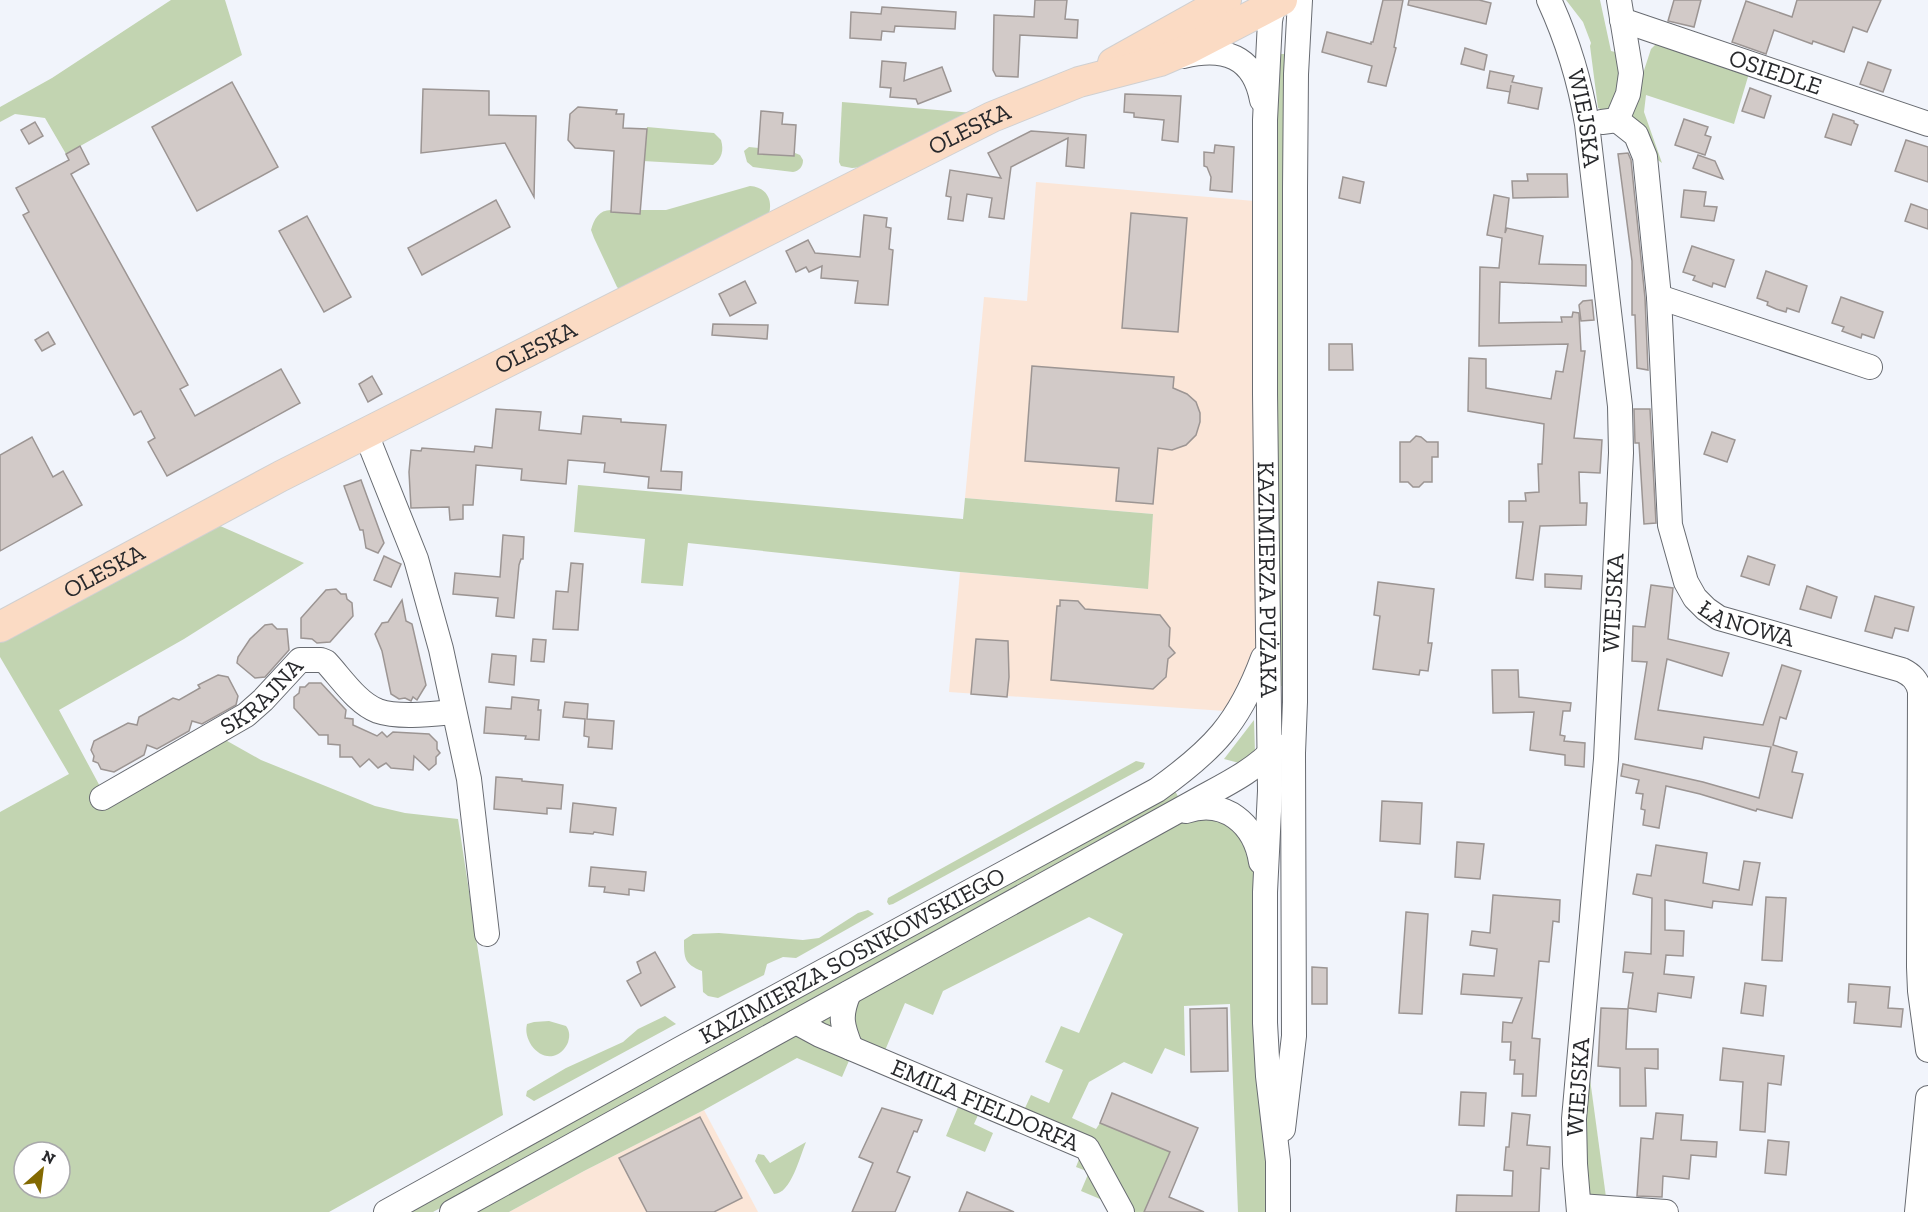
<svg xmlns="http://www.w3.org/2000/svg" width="1928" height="1212" font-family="'Zilla Slab',serif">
<rect width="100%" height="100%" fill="#f1f4fb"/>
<g fill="#fbe6d8">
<polygon points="1036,182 1266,202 1267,647 1239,712 949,692 960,572 1147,589 1153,514 965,498 984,297 1027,301"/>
<polygon points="704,1110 758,1212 509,1212 584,1171"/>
</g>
<g fill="#c2d4b1" fill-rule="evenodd">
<polygon points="171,0 225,0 242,55 66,154 45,118 15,114 0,122 0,107 52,78"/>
<polygon points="1566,0 1600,0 1611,51 1623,54 1622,85 1607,112 1598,108 1590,46 1591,43 1583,22"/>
<polygon points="1657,43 1750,70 1734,124 1646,95 1644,112 1662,163 1652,156 1633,117 1632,107 1651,49"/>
<polygon points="1276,54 1287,54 1286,686 1274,686"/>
<polygon points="842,102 997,115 898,164 852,168 841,166 839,162"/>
<path d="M647 127 714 133 721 140C724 150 722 159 713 165L643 161Z"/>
<path d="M749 147 759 148V154L794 156 795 153 800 155 803 160C803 167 799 171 793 172L753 167 747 162 744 151Z"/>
<path d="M750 186C766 187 773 199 769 214L619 289 617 287 594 238 591 230C594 219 599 210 611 210V212L640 214 641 210H666Z"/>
<polygon points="578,485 963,519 965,498 1153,514 1148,589 960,572 688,543 683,586 641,583 645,539 574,532"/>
<path d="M202 518 304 563 184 639 59 710 103 792 213 733 261 760 375 806 405 813 458 819 503 1115 329 1212H0V812L69 774 0 657V627ZM24 1152H60V1188H24Z"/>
<polygon points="1254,720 1255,753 1243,764 1224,759"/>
<polygon points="1136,761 1145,763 1143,768 893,904 889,905 887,902 888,898"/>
<polygon points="1175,791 1180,800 433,1212 405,1212"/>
<polygon points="1200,807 1257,845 1278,1212 1238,1212 1230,1004 1184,1006 1185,1056 1165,1048 1152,1074 1124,1062 1089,1082 1072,1118 1096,1129 1100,1123 1170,1152 1144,1212 1122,1212 1119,1207 1081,1191 1089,1172 1076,1167 1084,1146 1020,1119 1031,1095 1049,1103 1063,1070 1045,1062 1061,1026 1079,1033 1123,934 1089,917 943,991 933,1015 905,1003 881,1060 854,1049 842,1077 797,1058 704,1110 584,1171 509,1212 452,1212"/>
<path d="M868 910 874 914 796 958 783 957 767 964 764 975 718 998 708 996 703 992 702 971C684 964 684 958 684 940L693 934 719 933 803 940 819 938 858 913Z"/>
<polygon points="665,1016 676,1024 534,1101 526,1096 527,1091 566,1068 623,1042 638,1029"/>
<path d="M549 1021 566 1026C574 1036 566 1053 553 1056 537 1059 523 1039 527 1024L534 1022Z"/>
<polygon points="1578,1078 1590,1079 1608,1212 1579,1212"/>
<polygon points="963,1095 983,1104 974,1124 993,1133 985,1152 946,1136"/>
<path d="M806 1142C800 1156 791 1194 774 1194L755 1161 758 1154 764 1155 770 1163Z"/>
</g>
<g fill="#d2cac8" stroke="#9c9593" stroke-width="1.5">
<polygon points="1035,0 1067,0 1065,19 1078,20 1077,38 1020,35 1018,77 996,76 993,70 994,15 1034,17"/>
<polygon points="1383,0 1403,0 1394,47 1396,48 1386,86 1368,82 1372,66 1322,52 1327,32 1371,44 1371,42 1373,42"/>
<polygon points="1409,0 1479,0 1491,3 1486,24 1408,5"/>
<polygon points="1674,0 1701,0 1694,27 1668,21"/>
<polygon points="1797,0 1881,0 1867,32 1853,27 1844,52 1813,41 1812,44 1774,30 1766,54 1732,42 1746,1 1792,17"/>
<polygon points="882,7 956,12 955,29 895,26 894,32 882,31 881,40 850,38 851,12 881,14"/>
<polygon points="1465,48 1487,55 1484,70 1461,64"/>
<polygon points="882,61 906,63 904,81 942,67 951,91 918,104 916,99 890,97 891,88 880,87"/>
<polygon points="1868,62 1891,70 1883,92 1860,84"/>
<polygon points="1490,71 1514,76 1512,82 1542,88 1538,109 1508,103 1511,85 1510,92 1487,88"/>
<polygon points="232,82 278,167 197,211 152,127"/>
<polygon points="1750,88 1771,96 1764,118 1742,111"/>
<polygon points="423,89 489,91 489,115 536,116 534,197 505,143 421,153"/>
<polygon points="1125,94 1181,96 1178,142 1162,140 1164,120 1134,117 1134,113 1124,112"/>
<polygon points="578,107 617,110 616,114 624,114 623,128 647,129 640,214 611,212 614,151 575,148 568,140 570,114"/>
<polygon points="761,111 783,113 782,124 796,125 794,156 758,154"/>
<polygon points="1833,114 1854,121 1854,123 1858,125 1851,145 1825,137"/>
<polygon points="1684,119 1708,127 1705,135 1711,137 1705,155 1675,145"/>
<polygon points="35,122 43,136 29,144 21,130"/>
<polygon points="1031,131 1086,135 1084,168 1066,166 1068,138 1011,167 1004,219 989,217 992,198 967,194 963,221 948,219 951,197 946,196 950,170 1001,178 988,153"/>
<polygon points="1906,140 1928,147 1928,182 1895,171"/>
<polygon points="1215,145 1234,147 1232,192 1210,190 1211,177 1207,167 1204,166 1204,152 1214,153"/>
<polygon points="80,146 89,164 71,174 188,385 180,389 195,416 281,369 300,403 167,476 148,442 155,438 141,411 134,415 23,215 29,212 16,188 69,160 66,154"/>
<polygon points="1628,153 1631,160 1645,298 1648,370 1637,368 1635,315 1632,315 1632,261 1618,154"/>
<polygon points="1698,155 1715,161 1723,179 1693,168"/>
<polygon points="1527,174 1567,174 1568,197 1513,198 1512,181 1528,181"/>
<polygon points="1343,177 1364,182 1360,203 1339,198"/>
<polygon points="1684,190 1706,192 1704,206 1717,207 1714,221 1681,217"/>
<polygon points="1494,195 1509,198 1505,233 1507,228 1543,236 1539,264 1586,265 1586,286 1500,282 1499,323 1562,322 1561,317 1572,317 1573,312 1579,313 1581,351 1585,351 1574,438 1602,440 1600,473 1579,472 1580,503 1587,503 1586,525 1540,526 1533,580 1516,578 1523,522 1509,522 1509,501 1526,501 1525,493 1539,492 1538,464 1542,464 1544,424 1468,411 1469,358 1486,359 1486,388 1551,399 1556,371 1563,372 1568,344 1479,346 1480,267 1499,268 1502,238 1487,235"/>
<polygon points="496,200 510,227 422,275 408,248"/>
<polygon points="1911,204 1928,210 1928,229 1905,221"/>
<polygon points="1131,213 1187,218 1178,332 1122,328"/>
<polygon points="864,215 887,218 886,227 891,228 889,249 893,250 888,305 855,303 858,281 821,278 822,266 809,272 806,267 796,272 786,251 808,240 815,253 860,257"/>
<polygon points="307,216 351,297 324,312 279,231"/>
<polygon points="1692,246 1734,260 1725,287 1713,283 1712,287 1693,280 1695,276 1683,272"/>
<polygon points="1766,271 1807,286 1799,312 1787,308 1786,312 1776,309 1767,305 1768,302 1757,298"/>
<polygon points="745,281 756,303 730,316 719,294"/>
<polygon points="1841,297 1883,312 1874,338 1862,334 1861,338 1842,331 1844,327 1832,323"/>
<polygon points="1592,300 1594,320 1581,321 1579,305 1583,301"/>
<polygon points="713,324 768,325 767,339 712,335"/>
<polygon points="48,332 55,344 42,351 35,340"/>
<polygon points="1329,344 1352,344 1353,370 1329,370"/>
<polygon points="1032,366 1174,377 1173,388 1187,394 1196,402 1200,413 1200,422 1196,435 1186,445 1172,450 1158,448 1153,504 1116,501 1119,468 1025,461"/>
<polygon points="372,376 382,394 368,402 359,384"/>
<polygon points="496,409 541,412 539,430 581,434 583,416 621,419 621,422 666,425 661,471 682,472 681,490 648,488 649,477 604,472 605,463 568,460 566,484 521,480 522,469 476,465 473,505 463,505 463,519 450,520 449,507 411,508 409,472 411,450 421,451 422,448 474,452 475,446 492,448"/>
<polygon points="1634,409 1650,409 1656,523 1644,524 1639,443 1635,443"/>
<polygon points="1712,432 1735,440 1727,462 1704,454"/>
<polygon points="1416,436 1421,437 1427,442 1438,442 1438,457 1432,457 1432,482 1424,482 1419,487 1413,487 1408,482 1400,482 1400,442 1410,442"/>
<polygon points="32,437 53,477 63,471 82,505 0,551 0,455"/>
<polygon points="361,480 384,543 378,553 366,548 363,530 360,530 344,486"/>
<polygon points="503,535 524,537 523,559 521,559 519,565 514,618 496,616 498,598 453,594 455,573 500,577"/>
<polygon points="384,556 401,564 391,587 374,580"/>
<polygon points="1748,556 1775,565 1769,585 1741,576"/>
<polygon points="571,563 583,564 578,630 553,629 556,591 568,592"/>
<polygon points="1545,574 1582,576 1581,589 1545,587"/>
<polygon points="1378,582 1434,589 1428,643 1432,643 1428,671 1420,670 1419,675 1373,669 1380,616 1374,615"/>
<polygon points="1651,585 1673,588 1668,639 1729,653 1722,676 1667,659 1658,710 1763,725 1782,665 1801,671 1786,719 1780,717 1773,745 1797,752 1792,772 1803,774 1792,818 1757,809 1756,811 1700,794 1666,786 1659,828 1643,825 1645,810 1641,809 1643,794 1636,793 1639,780 1621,776 1623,764 1703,782 1759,798 1771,747 1704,737 1702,749 1635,739 1647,662 1632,661 1633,626 1645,627"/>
<polygon points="1807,586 1837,597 1831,618 1800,609"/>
<polygon points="336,589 341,594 346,594 347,599 352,603 353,616 330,642 317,643 312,639 301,638 301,618 326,590"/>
<polygon points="1875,596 1914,607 1908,631 1895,628 1892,638 1865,631"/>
<polygon points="402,600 406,621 412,624 426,685 417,700 413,697 411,701 405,698 399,699 391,694 382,651 375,634 382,623 388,622"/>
<polygon points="1060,600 1078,601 1085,609 1160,615 1170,628 1169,646 1175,653 1168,659 1166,677 1153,689 1051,680 1057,606 1060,606"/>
<polygon points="272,624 277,629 287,629 289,650 265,677 255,678 237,663 238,657 250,639 265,625"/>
<polygon points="533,639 546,640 544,662 531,661"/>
<polygon points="976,639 1008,641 1009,677 1007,697 971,694"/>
<polygon points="492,654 516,656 514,685 489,682"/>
<polygon points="1492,670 1518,670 1519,697 1571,703 1570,711 1563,711 1560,735 1565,736 1564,741 1585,743 1584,767 1565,765 1565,755 1530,750 1534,712 1493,713"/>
<polygon points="218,675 228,677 238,696 236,705 202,724 192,721 189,731 157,749 147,745 144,755 114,772 101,769 98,763 93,761 94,756 91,750 94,741 128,723 137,725 139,717 173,698 179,700 200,688 198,685"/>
<polygon points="309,683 321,683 346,710 345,718 353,719 353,725 377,736 382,732 387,737 393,732 429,734 437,742 437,749 440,753 436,757 436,764 429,770 414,756 413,770 391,768 386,763 378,768 369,759 360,767 352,757 340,757 340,745 328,744 328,735 319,735 294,708 294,697 299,693 300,687 305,687"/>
<polygon points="512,697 539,700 538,710 541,710 539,740 525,739 526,736 484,733 486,707 511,709"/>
<polygon points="565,702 588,704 587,719 614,721 612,749 588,747 589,737 584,736 585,719 563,717"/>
<polygon points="496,777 522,779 522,781 563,785 561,809 547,808 547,814 494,809"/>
<polygon points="1382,801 1422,803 1420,844 1380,841"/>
<polygon points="573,803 616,808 613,835 594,832 593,834 570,832"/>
<polygon points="1457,842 1484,844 1480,879 1455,877"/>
<polygon points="1656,845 1707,853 1703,883 1739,890 1744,861 1760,863 1752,905 1713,901 1712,908 1665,900 1665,930 1684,931 1683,956 1666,955 1664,974 1694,977 1691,998 1658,993 1656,1012 1628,1008 1633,973 1623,972 1625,952 1651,954 1652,898 1633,894 1637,874 1651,876"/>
<polygon points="591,867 646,872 644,891 629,889 629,895 604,892 605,887 589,886"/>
<polygon points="1493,895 1560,900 1559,922 1553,921 1549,962 1539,961 1532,1038 1540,1039 1536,1096 1522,1096 1523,1074 1514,1074 1515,1060 1510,1060 1511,1042 1502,1042 1503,1022 1512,1023 1522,998 1461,994 1463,974 1494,976 1497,949 1470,945 1472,931 1490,933"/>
<polygon points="1766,897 1786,898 1782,961 1762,960"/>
<polygon points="1406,912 1428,914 1422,1014 1399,1013"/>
<polygon points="655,952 675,987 641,1006 627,981 641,973 637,962"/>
<polygon points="1312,967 1327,968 1327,1004 1312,1004"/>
<polygon points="1745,983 1766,986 1763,1016 1741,1013"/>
<polygon points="1849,984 1890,987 1888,1008 1903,1009 1901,1027 1854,1023 1856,1002 1848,1002"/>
<polygon points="1227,1008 1228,1071 1191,1072 1190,1009"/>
<polygon points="1601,1008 1628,1009 1626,1049 1658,1049 1658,1069 1645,1068 1646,1106 1620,1106 1620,1068 1598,1066"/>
<polygon points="1723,1048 1784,1056 1781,1085 1768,1083 1765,1132 1740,1130 1743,1082 1720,1080"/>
<polygon points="1461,1092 1486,1093 1484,1126 1459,1125"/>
<polygon points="1112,1093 1198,1128 1169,1197 1204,1212 1144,1212 1170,1152 1100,1123"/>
<polygon points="882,1108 922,1120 917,1132 914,1131 897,1172 910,1177 895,1212 852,1212 873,1163 859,1157"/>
<polygon points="1512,1113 1530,1115 1527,1145 1550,1147 1549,1169 1541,1168 1539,1212 1456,1212 1457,1195 1512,1196 1513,1171 1504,1170 1506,1147 1509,1147"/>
<polygon points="1656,1113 1683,1115 1681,1140 1717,1142 1716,1157 1691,1155 1689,1179 1663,1176 1662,1197 1637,1196 1641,1138 1653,1139"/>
<polygon points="700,1117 742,1198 714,1212 647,1212 619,1158"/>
<polygon points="1768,1140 1789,1142 1786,1175 1765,1173"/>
<polygon points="967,1192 1014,1212 959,1212"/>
</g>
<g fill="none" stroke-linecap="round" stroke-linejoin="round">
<g stroke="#686b71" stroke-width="26">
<g id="minor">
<path id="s1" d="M1274 0 1270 21 1265 120V394L1270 791 1265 892V1023L1268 1076 1278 1161V1212"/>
<path id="s2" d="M1549 0C1567 39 1580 82 1587 124L1620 406 1621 453 1606 759 1574 1119 1575 1164 1579 1212"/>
<path id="s3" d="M1622 20 1928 124"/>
<path d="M1183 56C1224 46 1254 56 1262 100"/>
<path id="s4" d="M1617 120 1636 135 1645 157 1659 297 1670 525 1686 582 1695 598 1706 609 1719 618 1902 670C1912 675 1917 680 1920 691L1919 967 1920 991 1928 1050"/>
<polyline points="1602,122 1617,120 1628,94 1631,73 1619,0"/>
<polyline points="1659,297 1870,367"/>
<polyline points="366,434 416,559 441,649 469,779 487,934"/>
<path id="s5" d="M102 798 246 715 263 700 300 660H321L326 662C341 678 357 703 378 711 398 718 432 714 453 712"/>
<path d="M1186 811C1225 798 1255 824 1261 862"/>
<path d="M849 993C839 1016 842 1026 851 1048"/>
<path id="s6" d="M796 1022 820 1035 1087 1148 1122 1212"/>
<polyline points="1283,1129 1294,1036 1293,753 1295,702 1295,188 1296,74 1300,0"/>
<polyline points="1579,1206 1666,1212"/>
<path id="s7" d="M386 1212 680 1049 1157 790C1213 750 1239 723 1263 658"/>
<path d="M452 1212 1192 803C1222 786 1254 772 1277 746"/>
<polyline points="1917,1212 1928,1098"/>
</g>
</g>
<g stroke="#d0d0d1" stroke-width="32">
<g id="major">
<polyline points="1113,63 1226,0"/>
<path id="s8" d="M0 627 281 476 992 117 1079 82 1160 61 1188 49 1282 0"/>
</g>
</g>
<use href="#minor" stroke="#fff" stroke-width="24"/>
<use href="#major" stroke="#fbdbc4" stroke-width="30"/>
</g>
<g text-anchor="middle" stroke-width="4.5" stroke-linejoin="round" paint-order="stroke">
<g font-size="24" fill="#28292c" stroke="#fff">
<text dy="8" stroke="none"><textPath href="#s3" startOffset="162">OSIEDLE</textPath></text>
<text dy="8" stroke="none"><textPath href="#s2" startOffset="124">WIEJSKA</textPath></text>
<text dy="8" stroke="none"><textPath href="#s8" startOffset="1090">OLESKA</textPath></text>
<text dy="8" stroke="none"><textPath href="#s8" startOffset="604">OLESKA</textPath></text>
<text dy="8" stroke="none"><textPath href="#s8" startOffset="118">OLESKA</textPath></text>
<text dy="8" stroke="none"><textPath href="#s1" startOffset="580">KAZIMIERZA PUŻAKA</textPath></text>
<text transform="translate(1613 603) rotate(-87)" y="8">WIEJSKA</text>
<text dy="8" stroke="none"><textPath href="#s4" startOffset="554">ŁANOWA</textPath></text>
<text dy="8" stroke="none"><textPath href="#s5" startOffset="190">SKRAJNA</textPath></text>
<text dy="8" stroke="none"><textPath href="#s7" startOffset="532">KAZIMIERZA SOSNKOWSKIEGO</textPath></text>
<text transform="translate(1578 1087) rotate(-86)" y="8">WIEJSKA</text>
<text dy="8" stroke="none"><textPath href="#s6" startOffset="207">EMILA FIELDORFA</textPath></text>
</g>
</g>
<g transform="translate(42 1170) rotate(28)"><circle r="28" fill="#ffffff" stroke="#a9a9ab" stroke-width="1.5"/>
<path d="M0-4.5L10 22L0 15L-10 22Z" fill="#836901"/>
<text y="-9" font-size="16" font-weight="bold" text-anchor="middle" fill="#28292c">N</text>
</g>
</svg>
